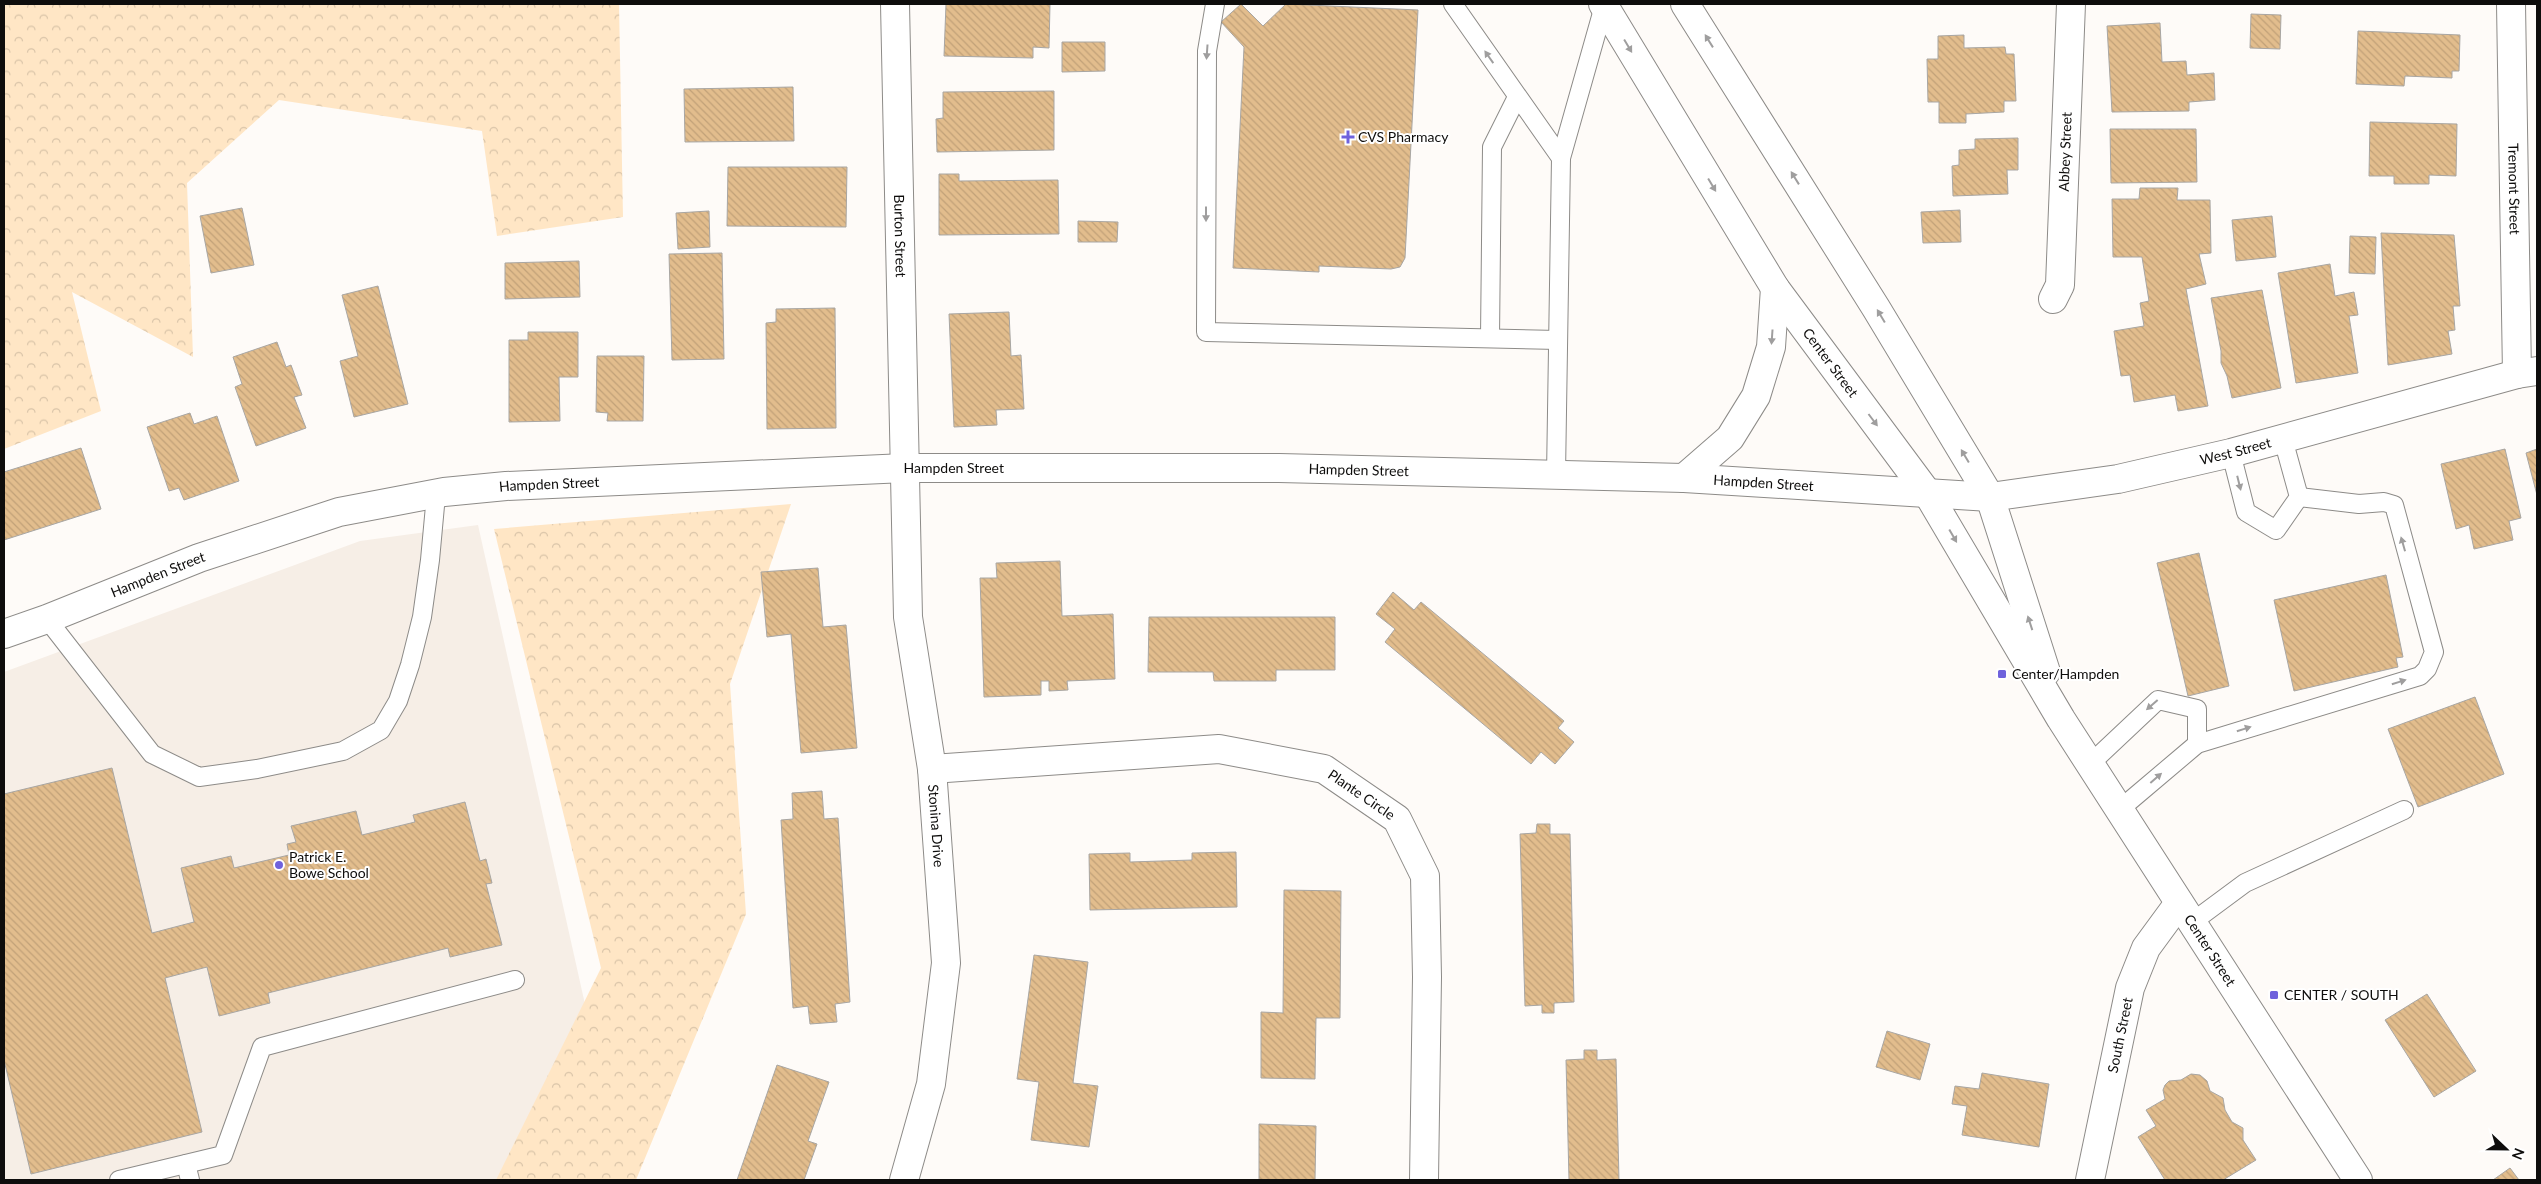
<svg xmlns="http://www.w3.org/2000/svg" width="2541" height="1184" font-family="Lato,sans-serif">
<defs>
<pattern id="forest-crowns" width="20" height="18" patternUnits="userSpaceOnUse" patternTransform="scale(1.25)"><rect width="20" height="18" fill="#ffe6c5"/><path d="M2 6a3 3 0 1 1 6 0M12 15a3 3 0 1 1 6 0" fill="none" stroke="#d9c4a8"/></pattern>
<pattern id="building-back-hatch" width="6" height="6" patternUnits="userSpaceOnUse" patternTransform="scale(1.25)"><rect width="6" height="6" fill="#e2bd8d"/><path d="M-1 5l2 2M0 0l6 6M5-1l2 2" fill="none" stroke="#c1a178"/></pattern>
</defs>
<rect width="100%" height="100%" fill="#fefbf8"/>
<polygon fill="#f6eee6" points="478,525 597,1058 588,1180 4,1180 4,672 360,541"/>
<g fill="url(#forest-crowns)">
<polygon points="6,4 619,4 623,217 497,236 482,131 279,100 187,183 193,357 72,292 101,411 4,449 4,5"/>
<polygon points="791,504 730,684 746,914 636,1180 496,1180 601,968 494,529"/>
</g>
<g fill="url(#building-back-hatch)" stroke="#a8a6a3">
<polygon points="946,4 1050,4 1049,48 1033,47 1033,58 944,56"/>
<polygon points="1241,4 1263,26 1286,4 1418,10 1405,258 1400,267 1391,269 1319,266 1319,272 1233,268 1244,47 1221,22"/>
<polygon points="2251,14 2281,15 2280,49 2250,48"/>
<polygon points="2160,23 2162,62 2186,61 2187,75 2214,73 2215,100 2189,102 2189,111 2112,112 2107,26"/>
<polygon points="2358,31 2460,35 2459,71 2452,71 2452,78 2405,76 2404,86 2356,84"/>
<polygon points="1964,35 1964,48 2005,47 2006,54 2014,54 2016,101 2004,101 2004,112 1966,114 1966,123 1939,123 1939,102 1928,102 1927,59 1938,59 1938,36"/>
<polygon points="1062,42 1105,42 1105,71 1062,72"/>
<polygon points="793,87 794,141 685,142 684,89"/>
<polygon points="1054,91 1054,150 937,152 936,119 943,118 943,92"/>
<polygon points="2370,122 2457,124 2456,176 2429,175 2429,184 2394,184 2394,176 2369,176"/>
<polygon points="2110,129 2196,129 2197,182 2111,183"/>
<polygon points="2018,138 2018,170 2007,170 2008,194 1953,196 1952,166 1959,165 1959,150 1975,149 1975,139"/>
<polygon points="728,167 847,167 846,227 727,226"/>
<polygon points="939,174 959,174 959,181 1058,180 1059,234 939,235"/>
<polygon points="2140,188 2178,188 2177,200 2210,200 2211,253 2199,254 2206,284 2186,289 2208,406 2178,411 2175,395 2134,402 2130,375 2121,376 2114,331 2144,326 2140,303 2149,301 2142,257 2113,257 2112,199 2139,199"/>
<polygon points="242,208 254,265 211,273 200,216"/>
<polygon points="1960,210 1961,242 1923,243 1921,212"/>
<polygon points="709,211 710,247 678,249 676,213"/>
<polygon points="2272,216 2276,257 2236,261 2232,220"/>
<polygon points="1078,221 1118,222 1117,242 1078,242"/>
<polygon points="2381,233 2454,235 2460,306 2453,306 2455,330 2448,331 2452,354 2388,365"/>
<polygon points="2350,236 2376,237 2375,274 2349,273"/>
<polygon points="722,253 724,359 672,360 669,254"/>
<polygon points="579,261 580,297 505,299 505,263"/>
<polygon points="2330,264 2335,296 2354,292 2358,315 2349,316 2358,373 2296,383 2278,273"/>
<polygon points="378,286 408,404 354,417 340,361 358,356 342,295"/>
<polygon points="2262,290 2281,388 2232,398 2227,376 2221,363 2221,351 2211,298"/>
<polygon points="835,308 836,428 767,429 766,323 776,322 776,309"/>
<polygon points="1009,312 1011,356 1021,355 1024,409 996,410 997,425 954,427 949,314"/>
<polygon points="528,332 578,332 578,377 559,377 560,421 509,422 509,340 528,340"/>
<polygon points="277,342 286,367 291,365 302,395 294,397 306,428 256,446 235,387 242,384 233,357"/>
<polygon points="597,356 644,356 643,421 607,421 608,413 596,412"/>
<polygon points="190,413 194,424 217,416 239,481 184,500 179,488 169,491 147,427"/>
<polygon points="81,448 101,509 4,540 4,472"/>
<polygon points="2505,449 2521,518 2509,521 2513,540 2474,549 2469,525 2456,529 2441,464"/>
<polygon points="2537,449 2537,495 2526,453"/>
<polygon points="2199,553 2229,686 2188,696 2157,563"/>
<polygon points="1060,561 1062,616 1113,614 1115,679 1067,681 1068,690 1049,691 1049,681 1041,681 1041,695 984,697 980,578 997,578 996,563"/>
<polygon points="818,568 823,627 846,625 857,748 801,753 791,634 767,637 761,572"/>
<polygon points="2386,575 2403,657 2396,658 2398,667 2294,691 2274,600"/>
<polygon points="1393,592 1414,610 1421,602 1564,721 1558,728 1574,742 1555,764 1541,752 1531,764 1385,642 1395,629 1376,614"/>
<polygon points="1149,617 1335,617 1335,670 1276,670 1276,681 1214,681 1213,672 1148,672"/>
<polygon points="2475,697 2504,774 2418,807 2388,729"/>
<polygon points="112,768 152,933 194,922 181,868 231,856 234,868 289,855 287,844 296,842 291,826 356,811 362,835 415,822 413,815 465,802 480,861 486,859 492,883 486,884 502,945 450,957 448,948 268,993 270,1003 219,1016 207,967 165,978 202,1132 31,1174 4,1060 4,794"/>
<polygon points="822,791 824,819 838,818 850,1002 835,1004 837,1022 810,1024 808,1006 793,1008 781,820 793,819 792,793"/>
<polygon points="1537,824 1550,824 1550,834 1570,834 1574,1002 1554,1003 1554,1013 1542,1013 1542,1005 1525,1006 1520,834 1536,833"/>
<polygon points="1236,852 1237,907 1090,910 1089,854 1130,853 1130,862 1192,860 1192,853"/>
<polygon points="1284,890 1341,891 1340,1018 1316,1018 1315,1079 1261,1078 1261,1012 1283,1013"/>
<polygon points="1034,955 1088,962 1073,1083 1098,1086 1089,1147 1031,1140 1039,1082 1017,1079"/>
<polygon points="2427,994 2476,1071 2434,1097 2385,1020"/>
<polygon points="1887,1031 1930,1044 1920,1080 1876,1067"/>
<polygon points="1584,1050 1597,1050 1597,1060 1616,1059 1619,1180 1569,1180 1566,1060 1584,1059"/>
<polygon points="777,1065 829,1082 808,1141 817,1144 804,1180 737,1180"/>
<polygon points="1982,1073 2049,1084 2039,1147 1962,1135 1967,1106 1952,1104 1955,1086 1979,1089"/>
<polygon points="2191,1074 2200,1075 2207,1081 2210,1091 2223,1098 2225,1110 2232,1122 2243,1128 2243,1140 2256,1160 2223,1180 2165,1180 2138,1137 2156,1126 2146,1110 2165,1099 2163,1090 2165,1085 2169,1081 2181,1080"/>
<polygon points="1259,1124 1316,1126 1315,1180 1259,1180"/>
<polygon points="2510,1168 2519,1180 2493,1180"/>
</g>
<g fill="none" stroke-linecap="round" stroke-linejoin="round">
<g stroke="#8d8b88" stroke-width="20">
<g id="lane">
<polyline points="1215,4 1207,51 1206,332 1558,340"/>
<polyline points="1453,4 1561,158"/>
<polyline points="1490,338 1492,147 1517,97"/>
<polyline points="2231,453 2246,512 2276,530 2299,497 2283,439"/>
<polyline points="1556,475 1561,158 1604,6"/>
<polyline points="47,619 152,754 199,777 257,769 343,751 381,730 398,701 410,665 422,617 430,560 436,495"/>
<polyline points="2090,764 2158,700 2197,709 2197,744"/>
<polyline points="2119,810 2197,744 2420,676 2427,669 2434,652 2394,505 2384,502 2359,504 2299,497"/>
<polyline points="2191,923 2245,883 2404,810"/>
<polyline points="186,1164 190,1180"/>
<polyline points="119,1180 223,1155 262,1047 515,980"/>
</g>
</g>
<g stroke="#8d8b88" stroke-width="30">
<g id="street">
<path id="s1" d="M895 4 908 617 932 769 946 963 931 1084 904 1180"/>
<path id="s2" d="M2511 4 2517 374"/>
<path id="s3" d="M2053 299 2060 285 2071 4"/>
<path id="s4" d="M932 769 1219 749 1324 769 1397 819 1425 876 1427 977 1424 1180"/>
</g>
</g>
<g stroke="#8d8b88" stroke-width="30">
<g id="secondary">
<path id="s5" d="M1603 4 1775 288 1928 494 2061 719 2358 1180"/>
<polyline points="1685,4 1876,308 1990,497 2046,672"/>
<polyline points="1684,478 1730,438 1756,396 1771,347 1775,288"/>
<path id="s6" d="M4 634 47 619 199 558 339 512 444 492 506 486 905 468H1279L1684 478 1990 497 2118 479 2231 453 2517 374 2537 371"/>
<path id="s7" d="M2090 1180 2130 988 2146 948 2179 903"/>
</g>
</g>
<use href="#lane" stroke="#fff" stroke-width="18"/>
<use href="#street" stroke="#fff" stroke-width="28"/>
<use href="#secondary" stroke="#fff" stroke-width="28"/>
</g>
<defs><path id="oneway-solid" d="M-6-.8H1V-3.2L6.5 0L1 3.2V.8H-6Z" transform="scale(1.25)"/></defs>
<g fill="#9f9e9e">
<use href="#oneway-solid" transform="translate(1709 41) rotate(-122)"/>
<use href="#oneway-solid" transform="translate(1628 46) rotate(59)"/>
<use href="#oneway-solid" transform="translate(1207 52) rotate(94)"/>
<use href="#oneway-solid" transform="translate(1489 57) rotate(-125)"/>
<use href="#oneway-solid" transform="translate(1795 178) rotate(-122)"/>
<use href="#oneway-solid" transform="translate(1712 185) rotate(59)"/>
<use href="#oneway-solid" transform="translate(1206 214) rotate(90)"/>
<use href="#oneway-solid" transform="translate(1881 316) rotate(-121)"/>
<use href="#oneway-solid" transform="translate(1772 337) rotate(94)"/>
<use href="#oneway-solid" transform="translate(1873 420) rotate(53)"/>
<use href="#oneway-solid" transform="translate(1965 456) rotate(-121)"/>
<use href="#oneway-solid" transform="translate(2239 483) rotate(76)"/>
<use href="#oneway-solid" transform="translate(1953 536) rotate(60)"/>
<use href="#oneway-solid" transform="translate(2403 544) rotate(-106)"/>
<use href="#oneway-solid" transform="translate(2030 623) rotate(-108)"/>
<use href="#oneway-solid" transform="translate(2399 682) rotate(-17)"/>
<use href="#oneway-solid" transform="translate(2152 705) rotate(139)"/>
<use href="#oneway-solid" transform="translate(2244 729) rotate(-17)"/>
<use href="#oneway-solid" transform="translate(2156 778) rotate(-41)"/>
</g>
<g fill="#6f62dc" stroke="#fff" stroke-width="2">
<path d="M1345.5 129.5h5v5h5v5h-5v5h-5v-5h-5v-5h5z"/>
<rect x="1997" y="669" width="10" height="10" rx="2.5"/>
<circle cx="279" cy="865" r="5"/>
<rect x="2269" y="990" width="10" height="10" rx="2.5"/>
</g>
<g text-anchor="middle" stroke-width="4" stroke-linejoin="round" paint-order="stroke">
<g font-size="14" fill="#0e0d0c" stroke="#fff" text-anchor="start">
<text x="1358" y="142">CVS Pharmacy</text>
<text x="2012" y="679">Center/Hampden</text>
<text x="289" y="862">Patrick E.<tspan x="289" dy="16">Bowe School</tspan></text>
<text x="2284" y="1000">CENTER / SOUTH</text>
</g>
<g font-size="14" fill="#0e0d0c" stroke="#fff">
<text dy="5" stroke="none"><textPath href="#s3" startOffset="149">Abbey Street</textPath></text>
<text dy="5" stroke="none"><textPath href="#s2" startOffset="185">Tremont Street</textPath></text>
<text dy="5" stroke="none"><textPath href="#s1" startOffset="232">Burton Street</textPath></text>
<text dy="5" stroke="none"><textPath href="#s5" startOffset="425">Center Street</textPath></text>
<text dy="5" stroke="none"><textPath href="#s6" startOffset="2261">West Street</textPath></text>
<text dy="5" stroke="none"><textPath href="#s6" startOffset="974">Hampden Street</textPath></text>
<text dy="5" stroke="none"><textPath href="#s6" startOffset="1379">Hampden Street</textPath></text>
<text dy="5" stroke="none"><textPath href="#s6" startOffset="1784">Hampden Street</textPath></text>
<text dy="5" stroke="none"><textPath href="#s6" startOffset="569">Hampden Street</textPath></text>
<text dy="5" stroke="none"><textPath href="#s6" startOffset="165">Hampden Street</textPath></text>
<text dy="5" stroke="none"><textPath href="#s4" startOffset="440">Plante Circle</textPath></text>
<text dy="5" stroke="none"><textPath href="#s1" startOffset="824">Stonina Drive</textPath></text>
<text dy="5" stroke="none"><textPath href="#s5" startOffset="1125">Center Street</textPath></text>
<text dy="5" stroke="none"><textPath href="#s7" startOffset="148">South Street</textPath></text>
</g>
</g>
<rect width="2541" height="1184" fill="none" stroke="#0e0d0c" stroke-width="10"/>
<g transform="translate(2506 1149) rotate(112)" stroke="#ffffff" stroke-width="4" paint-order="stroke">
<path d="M0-4L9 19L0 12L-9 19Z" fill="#0e0d0c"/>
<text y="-8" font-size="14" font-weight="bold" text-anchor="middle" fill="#0e0d0c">N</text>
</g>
</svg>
